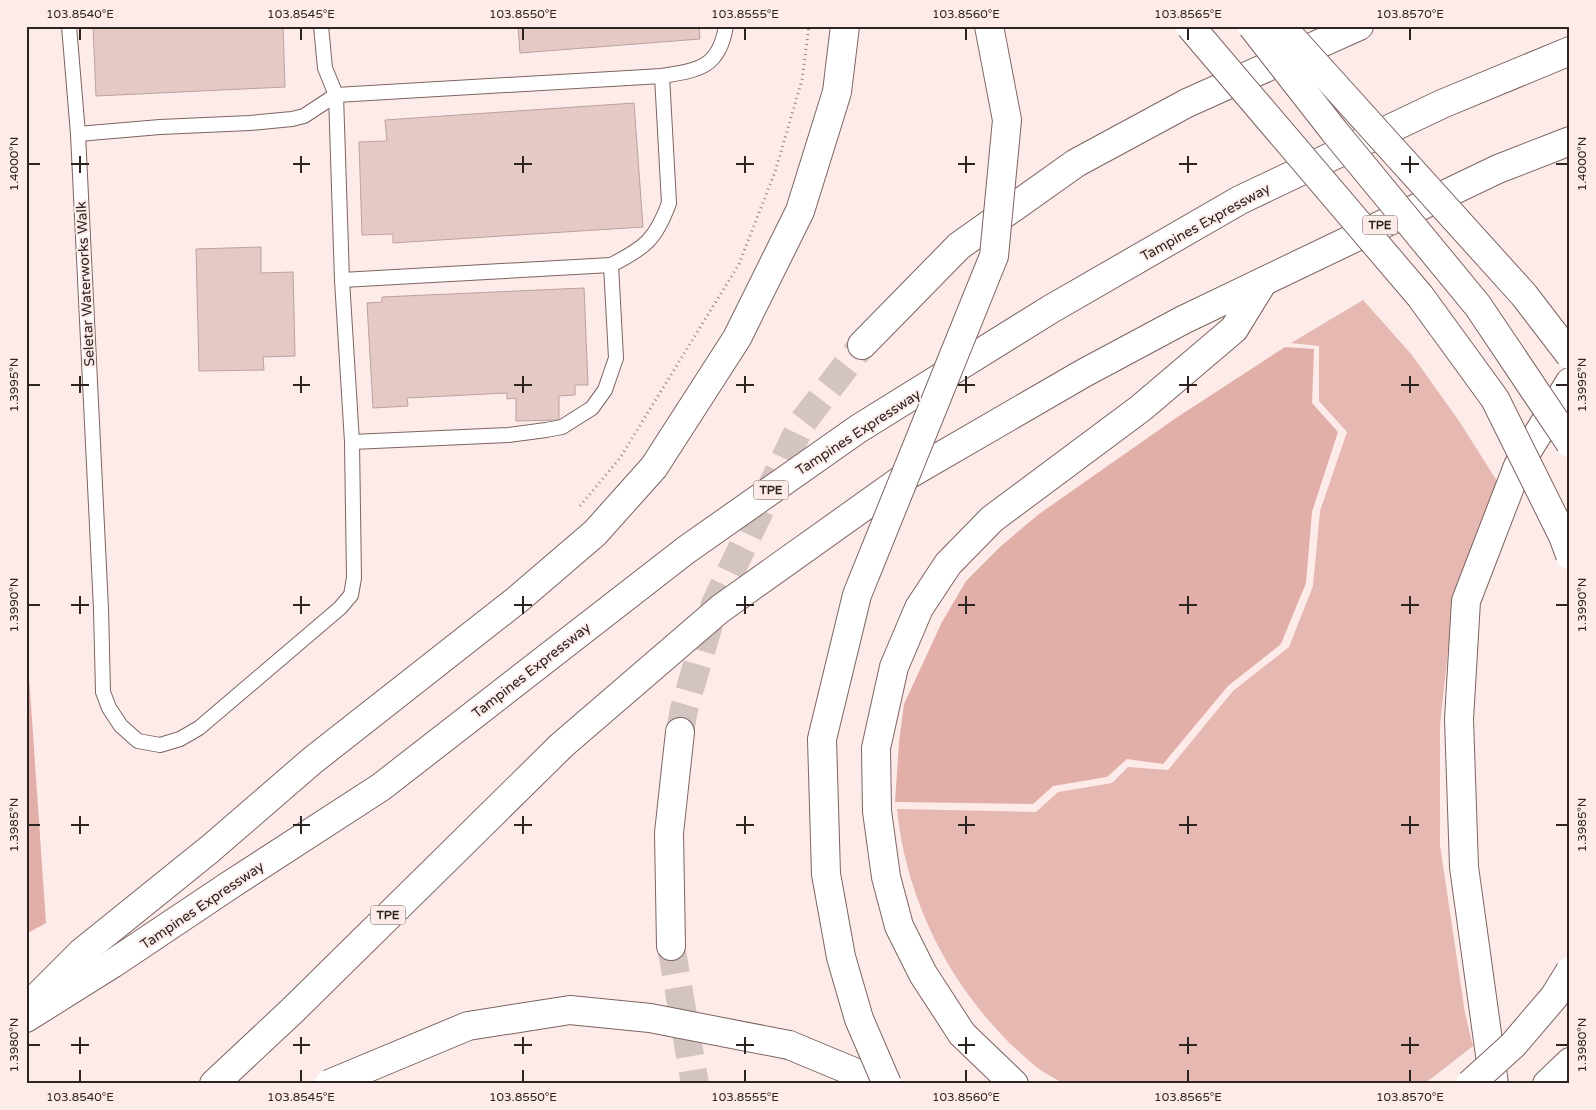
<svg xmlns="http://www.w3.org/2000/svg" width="1596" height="1110" font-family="'Varela Round',sans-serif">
<rect width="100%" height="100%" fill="#fdebe9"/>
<path fill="#e6b8b2" d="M1363 300 1412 355 1459 421 1497 481 1452 614 1440 725V845L1465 1013 1473 1046 1432 1078 1422 1084H1064C1055 1078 1044 1073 1035 1066 958 1002 907 909 897 809L1036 812 1058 792 1112 783 1128 767 1168 770 1233 691 1289 647 1313 586 1320 511 1347 432 1319 401V346L1291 343Z"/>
<g fill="#e1aea8">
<polygon points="1285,347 1314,349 1312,403 1338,432 1312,512 1306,583 1281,644 1228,686 1163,764 1127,759 1107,777 1053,786 1033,804 895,802 899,742 904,704 942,622 966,581 1001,546 1039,514 1176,418"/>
<polygon points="26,633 46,923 26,934"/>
</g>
<g fill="#e4c9c5" stroke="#bca19e">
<polygon points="93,26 283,26 285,87 96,96"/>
<polygon points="518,26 699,26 700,39 520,53"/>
<polygon points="634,103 643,227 393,243 393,234 362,235 359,142 387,141 385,120"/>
<polygon points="261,247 261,273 293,272 295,356 263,357 264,370 199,371 196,249"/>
<polygon points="584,288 588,385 575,385 575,395 559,396 559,420 516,421 516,398 507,399 507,393 407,398 408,406 373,408 367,303 382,302 382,297"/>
</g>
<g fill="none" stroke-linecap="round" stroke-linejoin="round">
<g stroke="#d3c3c1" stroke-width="28" stroke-dasharray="28 14" stroke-linecap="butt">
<polyline points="680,732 684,709 715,604 802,423 862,345"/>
<polyline points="671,946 695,1084"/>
</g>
<g stroke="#7c6461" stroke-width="16">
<g id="lane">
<polyline points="69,26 78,134 101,609 103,692 109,708 121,726 138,741 160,745 180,739 199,728 340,608 351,595 354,578 352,442 342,280 336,95 325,68 321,26"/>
<path d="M78 134 160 127 250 123 292 119 304 116 336 95 662 76C699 70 719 68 726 26"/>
<path d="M342 280 611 265C645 248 656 239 669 203L662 76"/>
<polyline points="352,442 508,435 546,430 562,427 592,408 605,390 616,358 611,265"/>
</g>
</g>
<g stroke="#7c6461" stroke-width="30">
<g id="primary">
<polyline points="862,345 959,246 1076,163 1187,103 1359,26"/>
<polyline points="671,946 669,833 680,732"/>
</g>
</g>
<g stroke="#7c6461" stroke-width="30">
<g id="highway">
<polyline points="33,1001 81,953 210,849 313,760 518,599 595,533 654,467 737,338 800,211 837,92 845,26"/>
<polyline points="26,1018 112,964 230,885 381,787 686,550 858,429 1051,309 1240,200 1442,104 1570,51"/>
<polyline points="789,1045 883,1084"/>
<polyline points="214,1084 293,1010 562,745 720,609 908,475 1084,373 1183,320 1498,169 1570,141"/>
<polyline points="1014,1084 962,1034 923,974 899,926 886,877 877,811 876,748 894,667 919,608 948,564 992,519 1141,408 1234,329 1263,282"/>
<polyline points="1494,1084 1464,867 1459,719 1466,601 1518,466 1570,382"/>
<polyline points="1547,1084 1570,1062"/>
</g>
</g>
<polyline stroke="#938583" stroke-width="3" stroke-dasharray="1 4" stroke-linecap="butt" points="580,506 620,458 739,264 775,172 802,80 809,26"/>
<use href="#lane" stroke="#fff" stroke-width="14"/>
<use href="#primary" stroke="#fff" stroke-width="28"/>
<use href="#highway" stroke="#fff" stroke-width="28"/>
<g stroke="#7c6461" stroke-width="30" stroke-linecap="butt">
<g id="secondary-bridge">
<polyline points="1281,26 1524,295 1570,355"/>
<polyline points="887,1084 859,1019 841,957 826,874 822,739 857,595 994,256 1007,120 989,26"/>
</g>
</g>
<g stroke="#7c6461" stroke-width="30" stroke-linecap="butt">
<g id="highway-bridge">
<polyline points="1190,26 1420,296 1495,399 1563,536 1570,555"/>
<polyline points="1252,26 1334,131 1478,306 1570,443"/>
<polyline points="329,1084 468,1026 570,1010 650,1018 789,1045"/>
<polyline points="1470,1084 1513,1045 1554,997 1570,971"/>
</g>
</g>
<use href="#secondary-bridge" stroke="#fff" stroke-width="28"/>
<use href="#highway-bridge" stroke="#fff" stroke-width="28"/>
</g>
<path fill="none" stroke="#2d2321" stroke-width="2" d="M80 28V40M301 28V40M523 28V40M745 28V40M966 28V40M1188 28V40M1410 28V40M80 156V173M301 156V173M523 156V173M745 156V173M966 156V173M1188 156V173M1410 156V173M28 164H40M71 164H89M293 164H310M514 164H532M736 164H754M958 164H975M1179 164H1197M1401 164H1419M1556 164H1568M80 376V393M301 376V393M523 376V393M745 376V393M966 376V393M1188 376V393M1410 376V393M28 385H40M71 385H89M293 385H310M514 385H532M736 385H754M958 385H975M1179 385H1197M1401 385H1419M1556 385H1568M80 596V614M301 596V614M523 596V614M745 596V614M966 596V614M1188 596V614M1410 596V614M28 605H40M71 605H89M293 605H310M514 605H532M736 605H754M958 605H975M1179 605H1197M1401 605H1419M1556 605H1568M80 816V834M301 816V834M523 816V834M745 816V834M966 816V834M1188 816V834M1410 816V834M28 825H40M71 825H89M293 825H310M514 825H532M736 825H754M958 825H975M1179 825H1197M1401 825H1419M1556 825H1568M80 1037V1054M301 1037V1054M523 1037V1054M745 1037V1054M966 1037V1054M1188 1037V1054M1410 1037V1054M28 1045H40M71 1045H89M293 1045H310M514 1045H532M736 1045H754M958 1045H975M1179 1045H1197M1401 1045H1419M1556 1045H1568M80 1070V1082M301 1070V1082M523 1070V1082M745 1070V1082M966 1070V1082M1188 1070V1082M1410 1070V1082"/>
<g text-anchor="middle" stroke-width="4" stroke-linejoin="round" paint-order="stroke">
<g fill="#fdebe9" stroke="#6b5f5d" stroke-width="1">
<rect x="1362.5" y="215.5" width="35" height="19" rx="4"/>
<rect x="753.5" y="480.5" width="35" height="19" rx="4"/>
<rect x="370.5" y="905.5" width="35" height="19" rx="4"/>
</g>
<g font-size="12" font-weight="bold" fill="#2d2321">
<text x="1380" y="229">TPE</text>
<text x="771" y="494">TPE</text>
<text x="388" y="919">TPE</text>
</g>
<g font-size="14" fill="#2d2321" stroke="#fdebe9">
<text transform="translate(1205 222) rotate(-29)" y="5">Tampines Expressway</text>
<text transform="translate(85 284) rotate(-93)" y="5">Seletar Waterworks Walk</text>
<text transform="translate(858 432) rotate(-33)" y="5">Tampines Expressway</text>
<text transform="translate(531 670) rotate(-38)" y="5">Tampines Expressway</text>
<text transform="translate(202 905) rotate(-34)" y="5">Tampines Expressway</text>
</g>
</g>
<rect width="1596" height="1110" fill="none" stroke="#fdebe9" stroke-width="55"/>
<rect x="28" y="28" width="1540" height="1054" fill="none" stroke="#2d2321" stroke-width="2"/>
<g font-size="12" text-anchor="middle" fill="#2d2321">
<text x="80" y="18">103.8540°E</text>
<text x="301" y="18">103.8545°E</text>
<text x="523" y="18">103.8550°E</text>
<text x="745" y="18">103.8555°E</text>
<text x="966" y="18">103.8560°E</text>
<text x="1188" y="18">103.8565°E</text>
<text x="1410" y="18">103.8570°E</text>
<text transform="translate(14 164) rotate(-90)" y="4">1.4000°N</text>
<text transform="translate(1582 164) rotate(-90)" y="4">1.4000°N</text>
<text transform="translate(14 385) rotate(-90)" y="4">1.3995°N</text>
<text transform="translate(1582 385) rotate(-90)" y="4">1.3995°N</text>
<text transform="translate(14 605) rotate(-90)" y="4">1.3990°N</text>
<text transform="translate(1582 605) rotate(-90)" y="4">1.3990°N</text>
<text transform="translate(14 825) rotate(-90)" y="4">1.3985°N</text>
<text transform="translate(1582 825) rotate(-90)" y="4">1.3985°N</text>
<text transform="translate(14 1045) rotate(-90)" y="4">1.3980°N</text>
<text transform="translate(1582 1045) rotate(-90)" y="4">1.3980°N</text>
<text x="80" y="1101">103.8540°E</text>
<text x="301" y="1101">103.8545°E</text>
<text x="523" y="1101">103.8550°E</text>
<text x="745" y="1101">103.8555°E</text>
<text x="966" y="1101">103.8560°E</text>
<text x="1188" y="1101">103.8565°E</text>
<text x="1410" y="1101">103.8570°E</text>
</g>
</svg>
